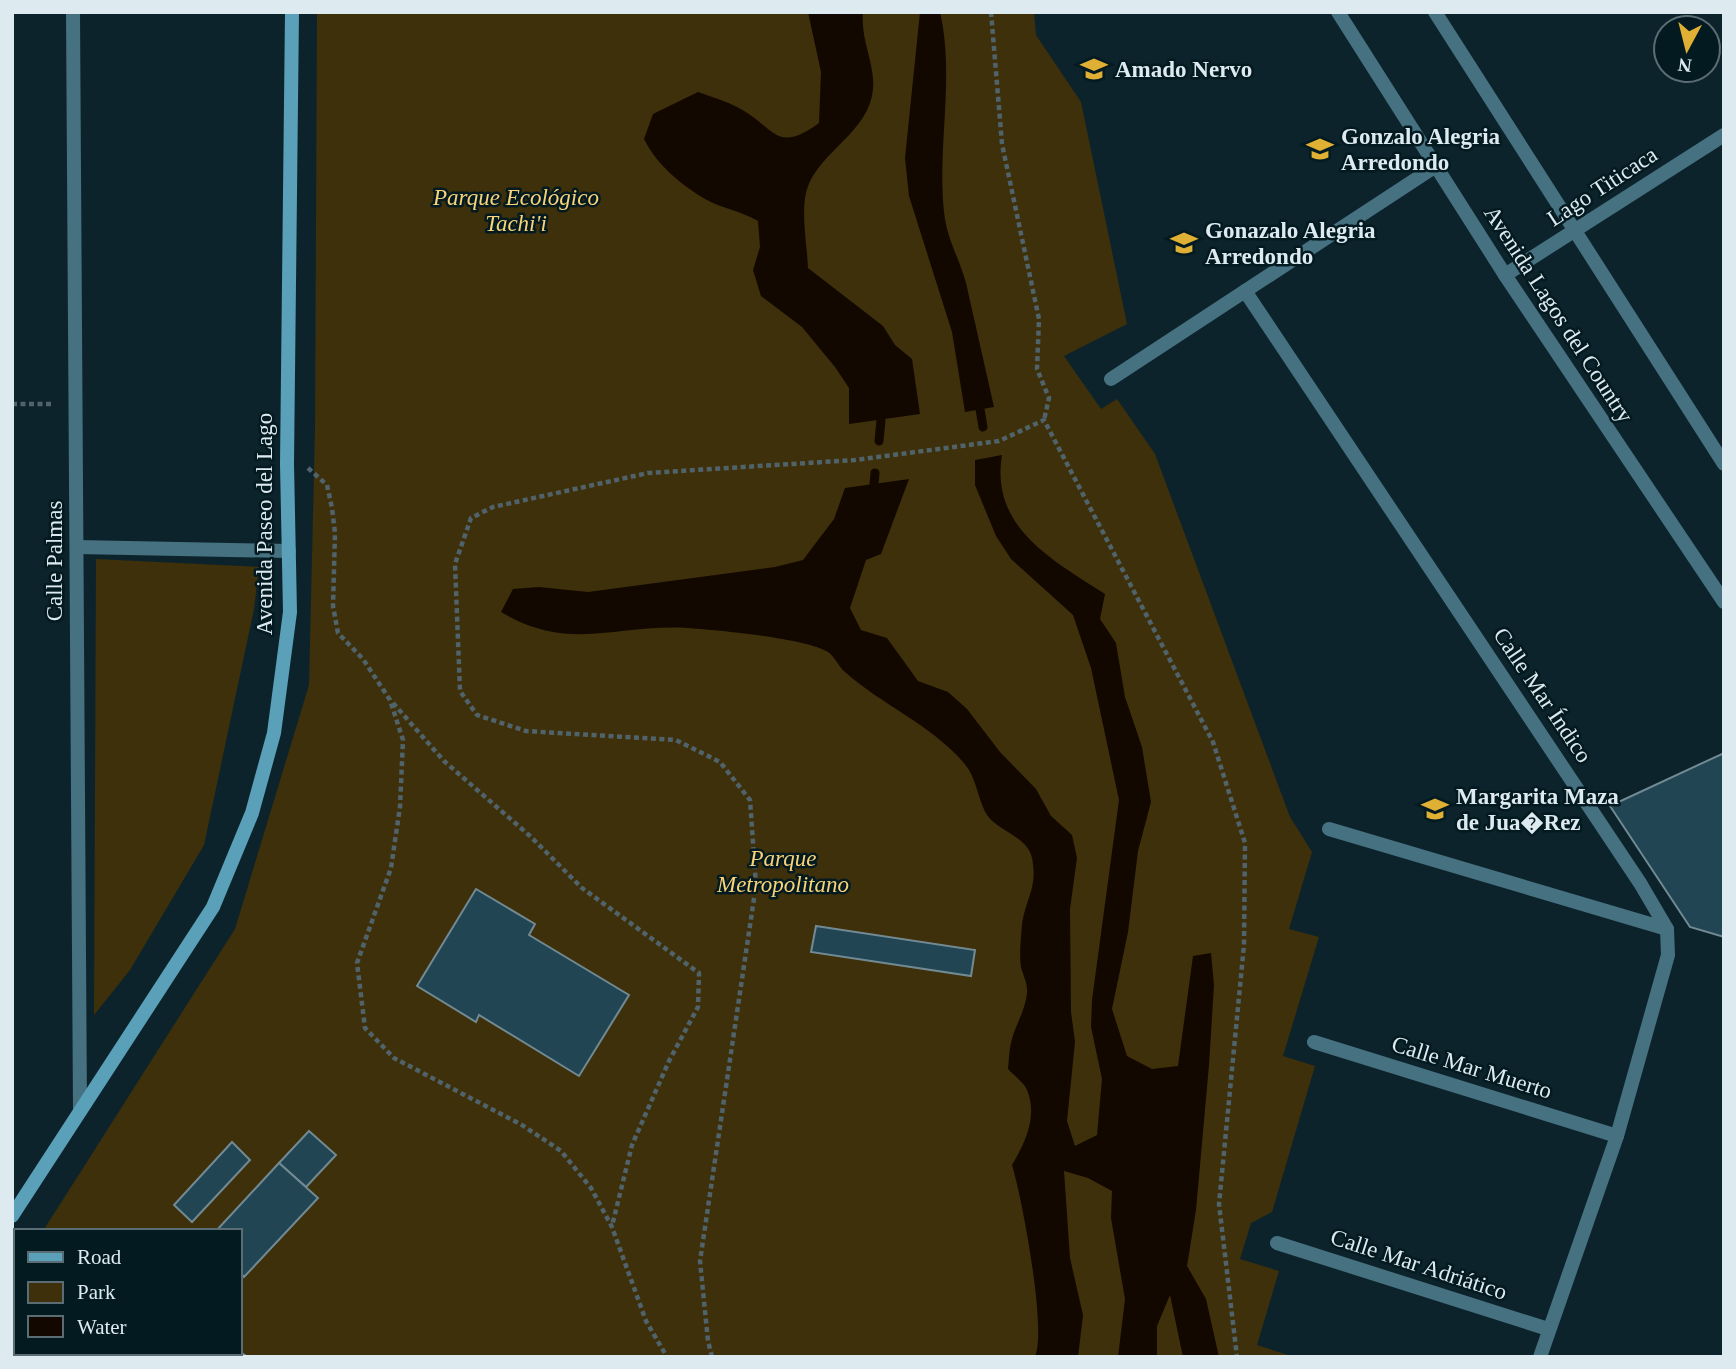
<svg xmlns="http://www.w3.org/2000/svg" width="1736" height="1369" font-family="'Times New Roman',serif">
<rect width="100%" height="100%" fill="#0d232b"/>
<g fill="#3e300a">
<polygon points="317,12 1034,12 1036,35 1081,102 1127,324 1064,356 1101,409 1117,399 1155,454 1290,817 1312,852 1289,929 1319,937 1283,1056 1315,1066 1272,1212 1251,1223 1240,1259 1279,1271 1257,1345 1294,1357 12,1357 12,1279 16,1274 16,1353 240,1353 240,1231 43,1231 235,929 309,685 315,429"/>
<polygon points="96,559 259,567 254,609 204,845 130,970 94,1015"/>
</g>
<g fill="#120800">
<path d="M808 12H863C860 43 878 67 872 96 863 138 811 156 805 198 802 219 807 246 808 268L883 326 895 345 912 359 920 414 849 424V388L835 367 802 327 761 296 753 270 760 247 758 221C741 211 721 208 707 200 681 185 657 165 644 139L653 114 698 92C712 97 726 101 739 108 775 127 775 155 819 123L821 72Z"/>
<path d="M920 12H940C955 78 937 145 944 212 947 240 959 257 966 283L994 407 965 412 952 332 909 196 905 158Z"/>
<path d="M1002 455C990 528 1053 560 1105 594L1100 619 1116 643 1125 697 1142 747 1151 802 1138 851 1128 932 1112 1009 1127 1056 1152 1069 1178 1066 1193 956 1211 953 1214 985 1209 1065 1196 1210 1187 1266 1206 1299 1219 1357H1183L1170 1295 1157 1326V1357H1118L1125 1299 1111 1218 1112 1191 1088 1178 1064 1171 1070 1258 1083 1315 1078 1357H1035C1047 1329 1022 1198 1012 1165 1025 1143 1038 1116 1027 1090 1024 1082 1013 1075 1008 1069 1009 1060 1009 1051 1011 1043 1015 1025 1025 1012 1027 993 1028 984 1023 975 1021 967 1019 954 1021 938 1022 925 1026 897 1038 888 1032 858 1028 837 998 831 987 815 977 798 977 777 963 762 930 724 882 705 845 672 839 667 835 657 828 652 804 638 717 630 687 628 616 624 570 653 501 612L513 589 539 587 588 592 775 567 803 560 834 519 845 488 909 479 881 554 866 560 850 608 861 630 887 638 918 681 948 692 967 709 1000 752 1036 789 1051 816 1072 835 1077 858 1070 909 1071 1012 1075 1042 1067 1121 1075 1146 1097 1135 1102 1079 1091 1027 1092 1000 1119 800 1091 668 1073 615 1011 559 996 536 975 485V460Z"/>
</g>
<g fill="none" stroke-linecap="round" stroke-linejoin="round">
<g stroke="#120800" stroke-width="9">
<polyline points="980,409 983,427"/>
<polyline points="879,441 881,420"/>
<polyline points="874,484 875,473"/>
</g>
</g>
<g fill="#214552" stroke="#718a94" stroke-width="2">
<polygon points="1724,753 1724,937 1690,927 1610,806"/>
<polygon points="476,889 535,924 529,935 629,995 579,1076 479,1015 476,1022 417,986"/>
<polygon points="816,926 975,950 971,976 811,952"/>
<polygon points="309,1131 336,1155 306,1187 279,1163"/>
<polygon points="232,1142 250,1160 192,1222 174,1205"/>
<polygon points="279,1163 318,1198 244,1277 240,1272 240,1231 216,1231"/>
<polygon points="12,1331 16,1333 16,1353 23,1353 20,1357 12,1357"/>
<polygon points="240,1352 248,1357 215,1357 217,1353"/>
</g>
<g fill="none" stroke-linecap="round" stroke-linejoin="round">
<g stroke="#50636b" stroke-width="4.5" stroke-dasharray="5 3.5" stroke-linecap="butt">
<polyline points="991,12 1002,144 1039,319 1037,369 1049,398 1044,420"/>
<polyline points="12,404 53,404"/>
<polyline points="308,468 327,485 332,508 335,533 333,606 338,633 363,659 390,700 403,740 400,807 391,868 357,963 365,1028 394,1058 522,1125 561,1151 591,1188 612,1227 646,1321 667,1357"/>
<polyline points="393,703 444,761 530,836 582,888 699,973 698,1007 669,1061 632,1145 612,1226"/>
<polyline points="712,1357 708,1341 700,1261 756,885 750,800 720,762 676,740 526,731 477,715 460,691 455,564 471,518 493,507 648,473 855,460 999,441 1044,420 1213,742 1245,843 1244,945 1219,1204 1237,1357"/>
</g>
<g stroke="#467180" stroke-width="14">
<polyline points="12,1295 16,1297"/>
<polyline points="101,1353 105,1357"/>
</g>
<g stroke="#467180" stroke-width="14">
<polyline points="73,12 80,1110"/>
<polyline points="1505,275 1724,135"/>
<polyline points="1245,291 1640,883 1667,929 1668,955 1617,1136 1540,1357"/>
<polyline points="1111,379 1436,166"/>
<polyline points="77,547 289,551"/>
<polyline points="1329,829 1667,929"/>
<polyline points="1314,1042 1617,1136"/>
<polyline points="1277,1243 1548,1329"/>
</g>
<g stroke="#467180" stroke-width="14">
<polyline points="1338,12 1505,275 1724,602"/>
<polyline points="1435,12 1724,464"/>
</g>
<polyline stroke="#59a0b8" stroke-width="14" points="12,1216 213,907 252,813 274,733 290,612 287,464 292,12"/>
</g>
<defs>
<g id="school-bare" transform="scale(2.1)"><path d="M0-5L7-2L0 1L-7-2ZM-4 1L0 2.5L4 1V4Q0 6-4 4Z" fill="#dfb033" stroke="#041a21" stroke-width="2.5" paint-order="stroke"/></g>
</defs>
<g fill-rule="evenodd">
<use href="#school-bare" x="1094" y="69"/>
<use href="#school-bare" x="1320" y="149"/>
<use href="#school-bare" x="1184" y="243"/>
<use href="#school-bare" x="1435" y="809"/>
</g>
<g text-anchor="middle" stroke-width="5" stroke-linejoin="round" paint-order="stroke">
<g font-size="23" font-weight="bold" fill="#ddeaf0" stroke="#041a21" text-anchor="start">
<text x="1115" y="77">Amado Nervo</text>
<text x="1341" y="144">Gonzalo Alegria<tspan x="1341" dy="26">Arredondo</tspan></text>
<text x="1205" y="238">Gonazalo Alegria<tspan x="1205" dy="26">Arredondo</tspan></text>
<text x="1456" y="804">Margarita Maza<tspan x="1456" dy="26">de Jua�Rez</tspan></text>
</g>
<g font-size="23" fill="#ddeaf0" stroke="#041a21">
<text transform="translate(1602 186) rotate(-33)" y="8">Lago Titicaca</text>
<text transform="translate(1559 314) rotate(57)" y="8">Avenida Lagos del Country</text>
<text transform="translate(264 524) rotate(-90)" y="8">Avenida Paseo del Lago</text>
<text transform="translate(54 561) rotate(-90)" y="8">Calle Palmas</text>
<text transform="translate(1543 695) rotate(56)" y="8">Calle Mar Índico</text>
<text transform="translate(1472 1067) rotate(17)" y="8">Calle Mar Muerto</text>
<text transform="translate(1419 1264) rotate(18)" y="8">Calle Mar Adriático</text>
</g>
<g font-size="23" font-style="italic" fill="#f9d378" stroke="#041a21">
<text x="516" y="205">Parque Ecológico<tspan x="516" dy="26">Tachi'i</tspan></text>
<text x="783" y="866">Parque<tspan x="783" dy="26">Metropolitano</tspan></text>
</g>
</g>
<rect width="1736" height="1369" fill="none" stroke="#ddeaf0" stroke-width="28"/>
<rect x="14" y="1229" width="228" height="126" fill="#041a21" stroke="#5b6d74" stroke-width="2"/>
<rect x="28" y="1252" width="35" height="10" fill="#59a0b8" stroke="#5b6d74" stroke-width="2"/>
<text x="77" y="1264" font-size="21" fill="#ddeaf0">Road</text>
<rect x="28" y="1282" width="35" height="21" fill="#3e300a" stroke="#5b6d74" stroke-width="2"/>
<text x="77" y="1299" font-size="21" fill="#ddeaf0">Park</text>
<rect x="28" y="1316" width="35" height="21" fill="#120800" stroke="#5b6d74" stroke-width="2"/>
<text x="77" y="1334" font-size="21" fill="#ddeaf0">Water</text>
<g transform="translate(1687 49) rotate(187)"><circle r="33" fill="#041a21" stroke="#5b6d74" stroke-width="2"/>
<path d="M0-5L12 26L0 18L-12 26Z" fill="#dfb033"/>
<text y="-10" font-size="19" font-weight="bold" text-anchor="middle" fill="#ddeaf0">N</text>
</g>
</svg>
